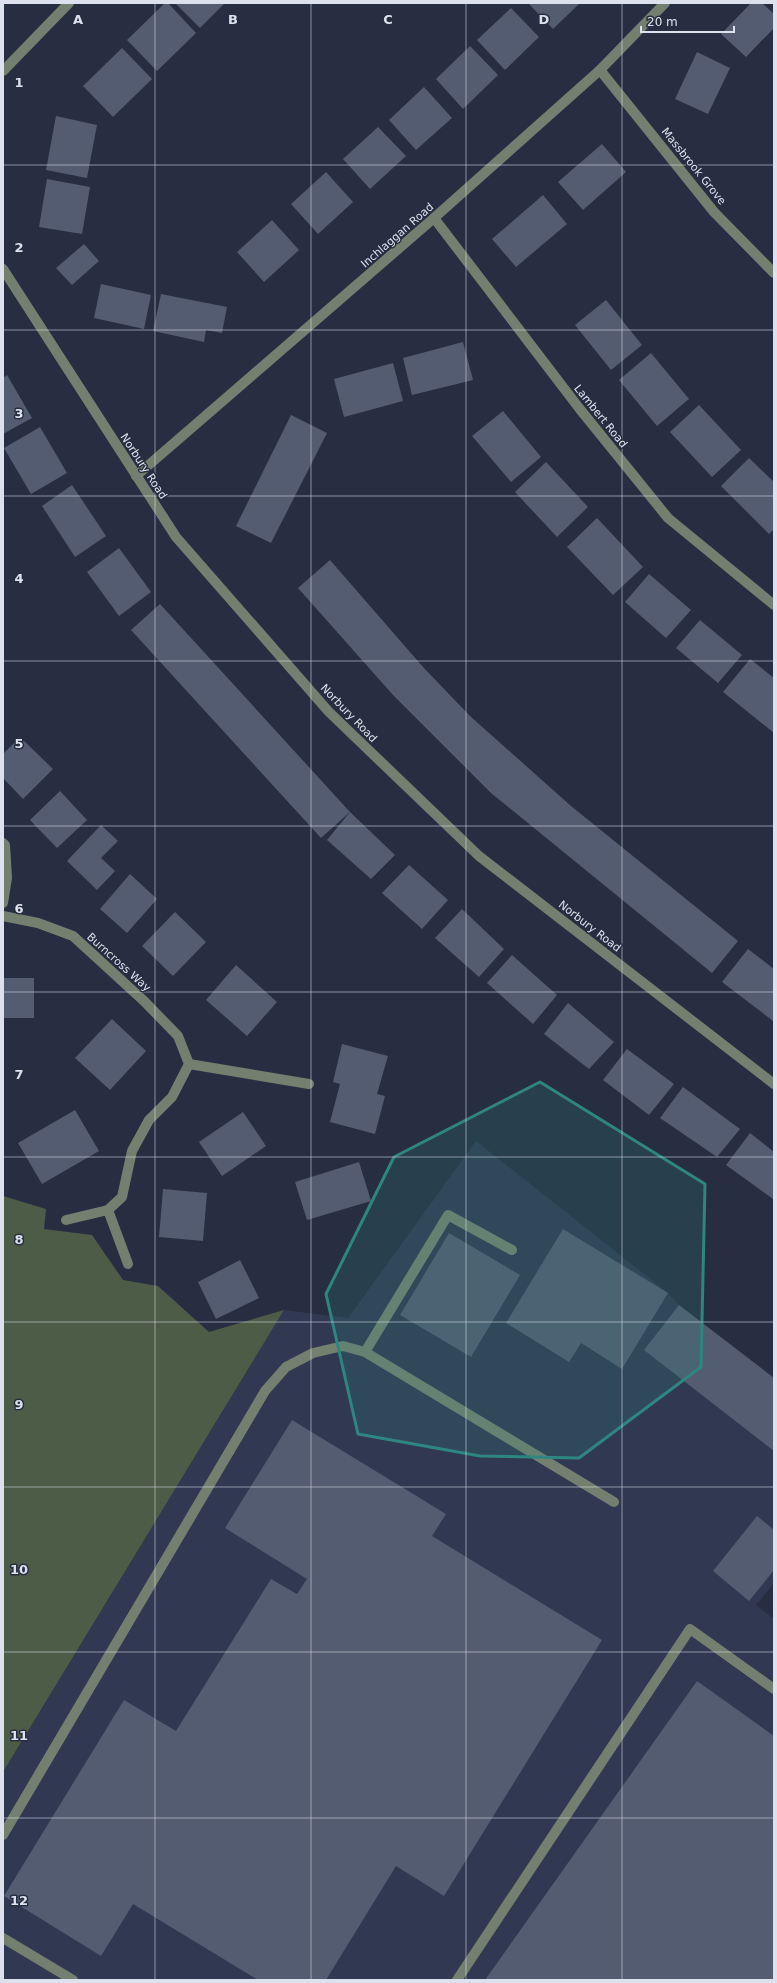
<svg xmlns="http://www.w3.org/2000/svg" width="777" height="1983" font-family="'DejaVu Sans',sans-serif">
<rect width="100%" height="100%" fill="#272e41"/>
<polygon fill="#303951" points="476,1141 668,1293 679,1305 774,1378 774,1583 756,1605 774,1619 774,1980 3,1980 3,1772 284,1310 348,1318"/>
<polygon fill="#4d5c46" points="3,1196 46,1209 44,1229 92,1235 123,1280 158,1286 209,1332 284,1310 3,1772"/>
<g fill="#535c70">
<polygon points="165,3 168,3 196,33 157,71 127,40"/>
<polygon points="175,3 225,3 200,28"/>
<polygon points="528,3 580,3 553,29"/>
<polygon points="751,3 762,3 774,14 774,28 746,57 721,34"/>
<polygon points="511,8 539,37 505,70 477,40"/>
<polygon points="470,46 498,75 463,109 436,79"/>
<polygon points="122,48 152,79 113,117 83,86"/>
<polygon points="697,52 730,68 708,114 675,99"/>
<polygon points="424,87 452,118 416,150 389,120"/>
<polygon points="56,116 97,125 87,178 46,170"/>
<polygon points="378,127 406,156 370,189 343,159"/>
<polygon points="602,144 626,172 583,210 558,182"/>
<polygon points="326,172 353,202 318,234 291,204"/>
<polygon points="47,179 90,187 82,234 39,227"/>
<polygon points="543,195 567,224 516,267 492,239"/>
<polygon points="272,220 299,250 264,282 237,252"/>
<polygon points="84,244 99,261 72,285 56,268"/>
<polygon points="101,284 151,295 144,329 94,318"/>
<polygon points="161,294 227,307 222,333 206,330 204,342 153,331"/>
<polygon points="606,300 642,345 611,370 575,325"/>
<polygon points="463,342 473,380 412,395 403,358"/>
<polygon points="651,353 689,399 657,426 619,380"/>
<polygon points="393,363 403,401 344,417 334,379"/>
<polygon points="7,375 32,418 3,434 3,378"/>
<polygon points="699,405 741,450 712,477 670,432"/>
<polygon points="503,411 541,457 511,482 472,436"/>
<polygon points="291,415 327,433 271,543 236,526"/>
<polygon points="40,427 67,473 31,494 4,448"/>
<polygon points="749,458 774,482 774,529 769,534 721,486"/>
<polygon points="546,462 588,507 557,537 515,492"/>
<polygon points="72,485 106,536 75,557 42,506"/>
<polygon points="597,518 643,567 613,595 567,547"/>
<polygon points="119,548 151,592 119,616 87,572"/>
<polygon points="330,560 423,667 470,716 571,806 738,941 712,973 491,793 393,695 298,588"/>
<polygon points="649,574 691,610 666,638 625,602"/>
<polygon points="160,604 350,812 321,838 131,630"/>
<polygon points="700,620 742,655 718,683 676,648"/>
<polygon points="750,659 774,678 774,733 723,692"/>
<polygon points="20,737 53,769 23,799 3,778 3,754"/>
<polygon points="60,791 87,820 57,848 30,820"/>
<polygon points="350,812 395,855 371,879 327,840"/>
<polygon points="101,825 118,841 101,858 115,871 97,890 67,861"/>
<polygon points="409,865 448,900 422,929 382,893"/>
<polygon points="130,874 157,899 127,933 100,909"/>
<polygon points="462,909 504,949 479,977 435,938"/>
<polygon points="175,912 206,942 173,976 142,946"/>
<polygon points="748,949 774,969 773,1021 722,982"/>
<polygon points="512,955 557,995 533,1024 487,983"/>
<polygon points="236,965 277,1002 247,1036 206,1000"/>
<rect x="3" y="978" width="31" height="40"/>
<polygon points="568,1003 614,1042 589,1069 544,1034"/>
<polygon points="112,1019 146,1051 110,1090 75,1058"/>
<polygon points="342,1044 388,1056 377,1094 385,1096 375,1134 330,1122 340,1084 333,1082"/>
<polygon points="627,1049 674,1084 649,1115 603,1080"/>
<polygon points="683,1087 740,1129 717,1157 660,1118"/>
<polygon points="75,1110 99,1151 42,1184 18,1143"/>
<polygon points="243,1112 266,1146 222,1176 199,1142"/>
<polygon points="750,1133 774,1152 773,1199 726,1165"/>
<polygon points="359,1162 371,1201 307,1220 295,1182"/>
<polygon points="163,1189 207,1193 203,1241 159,1237"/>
<polygon points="563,1229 668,1293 622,1369 581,1343 569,1362 506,1323"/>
<polygon points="449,1233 520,1275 471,1357 400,1315"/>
<polygon points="240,1260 259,1298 216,1319 198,1282"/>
<polygon points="679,1305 774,1378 774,1451 644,1350"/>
<polygon points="292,1420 446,1514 432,1536 602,1640 444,1896 396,1866 326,1980 258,1980 133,1904 101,1956 4,1896 124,1700 176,1731 271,1579 297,1594 307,1579 225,1528"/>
<polygon points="757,1516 774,1530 774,1570 749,1601 713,1571"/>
<polygon points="697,1681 774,1736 774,1980 485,1980"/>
</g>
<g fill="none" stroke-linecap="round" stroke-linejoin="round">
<g stroke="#74806f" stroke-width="10">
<polyline points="600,70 714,212 774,273"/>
<polyline points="3,71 69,3"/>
<polyline points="434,218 579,408 668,518 774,605"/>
<polyline points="3,269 176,537 329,712 479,856 774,1084"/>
<polyline points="136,476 434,218 600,70 665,3"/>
<polyline points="3,843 5,845 7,878 3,903"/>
<polyline points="3,916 38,923 73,936 144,1001 178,1036 189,1064 172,1097 149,1120 132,1151 122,1197 108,1210 66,1220"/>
<polyline points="189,1064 309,1084"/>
<polyline points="108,1210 128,1264"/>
<polyline points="365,1352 448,1215 512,1250"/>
<polyline points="3,1835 265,1391 286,1367 313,1353 343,1346 365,1352 614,1502"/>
<polyline points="3,1938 73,1980"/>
<polyline points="457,1980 690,1629 774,1689"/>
</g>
</g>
<path fill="#2e8681" fill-opacity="0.2" stroke="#2e8681" stroke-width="3" stroke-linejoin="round" d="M540 1082 705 1184 701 1367 579 1458 480 1456 358 1434 326 1294 394 1157Z"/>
<path fill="none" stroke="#dce1ed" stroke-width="1" stroke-opacity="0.55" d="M155 3V1980M311 3V1980M466 3V1980M622 3V1980M3 165H774M3 330H774M3 496H774M3 661H774M3 826H774M3 992H774M3 1157H774M3 1322H774M3 1487H774M3 1652H774M3 1818H774"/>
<g text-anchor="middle" stroke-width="3" stroke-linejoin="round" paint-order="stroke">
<g font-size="11" fill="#dce1ed" stroke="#272e41">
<text transform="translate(694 166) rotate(51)" y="4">Massbrook Grove</text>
<text transform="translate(397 235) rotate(-41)" y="4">Inchlaggan Road</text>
<text transform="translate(601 416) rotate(51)" y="4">Lambert Road</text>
<text transform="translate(144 466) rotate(57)" y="4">Norbury Road</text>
<text transform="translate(349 713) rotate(46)" y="4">Norbury Road</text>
<text transform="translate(590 926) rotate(38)" y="4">Norbury Road</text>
<text transform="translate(119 962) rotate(42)" y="4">Burncross Way</text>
</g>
</g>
<g font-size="13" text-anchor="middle" font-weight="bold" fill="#dce1ed" stroke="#272e41" stroke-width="3" stroke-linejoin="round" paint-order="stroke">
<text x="78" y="24">A</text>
<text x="233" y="24">B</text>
<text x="388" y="24">C</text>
<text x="544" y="24">D</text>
<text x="19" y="87">1</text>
<text x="19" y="252">2</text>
<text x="19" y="418">3</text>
<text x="19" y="583">4</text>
<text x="19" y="748">5</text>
<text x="19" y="913">6</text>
<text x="19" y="1079">7</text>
<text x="19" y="1244">8</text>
<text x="19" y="1409">9</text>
<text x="19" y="1574">10</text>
<text x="19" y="1740">11</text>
<text x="19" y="1905">12</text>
</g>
<rect width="777" height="1983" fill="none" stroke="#dce1ed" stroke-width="8"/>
<path d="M641 26v6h93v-6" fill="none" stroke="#dce1ed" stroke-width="2"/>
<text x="647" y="26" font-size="12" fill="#dce1ed" stroke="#272e41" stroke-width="3" paint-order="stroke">20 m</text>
</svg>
